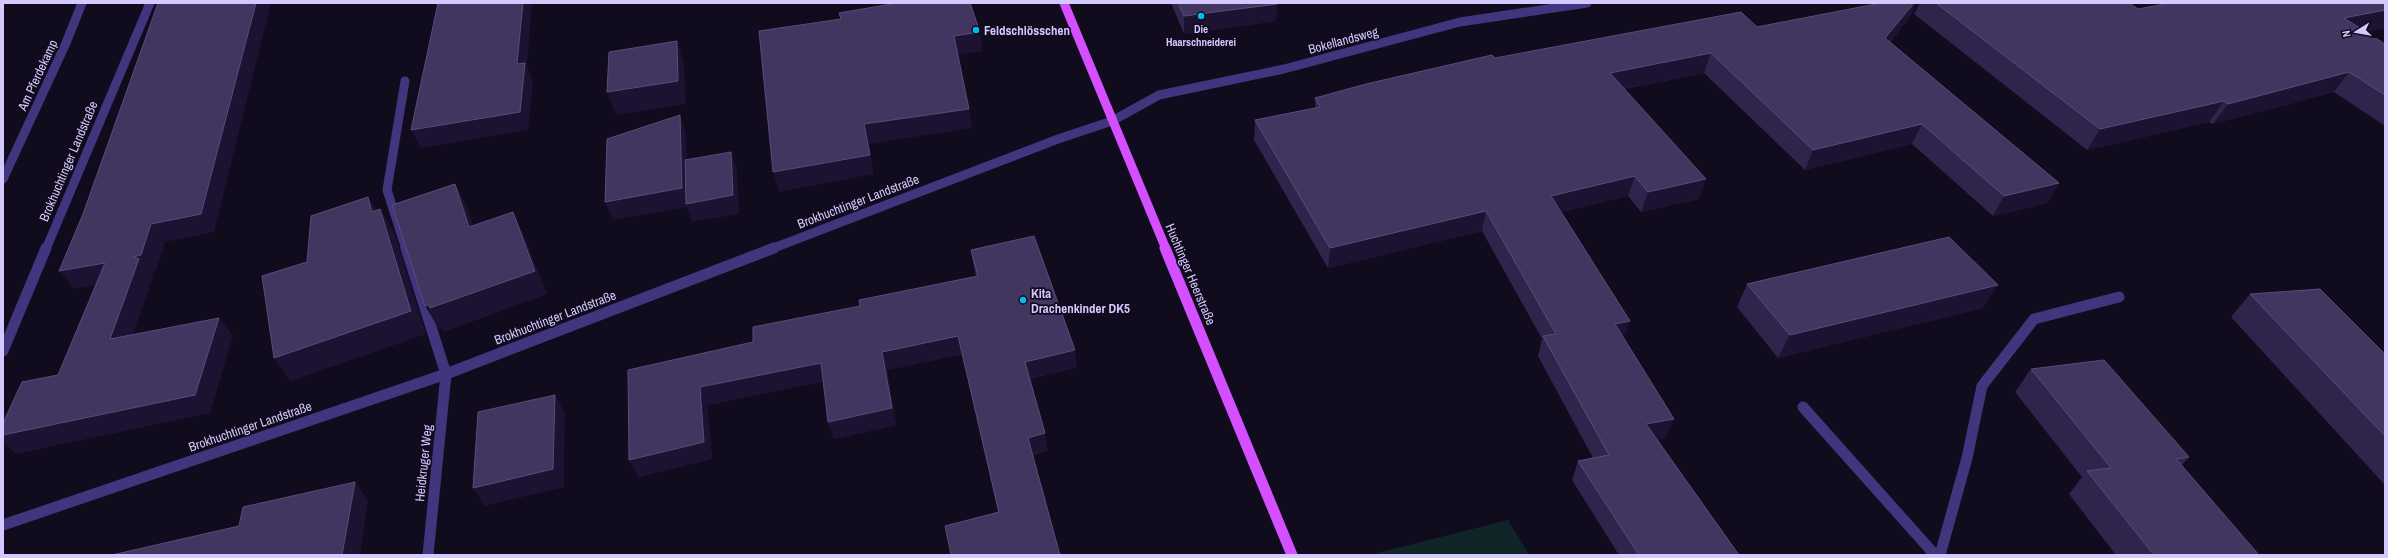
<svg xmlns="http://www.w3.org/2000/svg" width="2388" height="558" font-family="'Archivo Narrow',sans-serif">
<rect width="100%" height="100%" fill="#110b1e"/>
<polygon fill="#0f2528" points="1508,520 1529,555 1378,555 1377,553"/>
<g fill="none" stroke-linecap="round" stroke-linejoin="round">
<g stroke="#41367e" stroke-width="9">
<polyline points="405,81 387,190 406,249"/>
<polyline points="3,179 66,43 82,3"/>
<polyline points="46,249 150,3"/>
<polyline points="771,249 1058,139 1112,121 1159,95 1284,69 1460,22 1587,3"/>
</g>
<g stroke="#41367e" stroke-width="11">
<polyline points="406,248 446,374 428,555"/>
<polyline points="3,351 46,248"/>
<polyline points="1803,407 1935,555"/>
<polyline points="3,525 446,374 774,248"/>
<polyline points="1940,555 1967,458 1982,386 2034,319 2119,297"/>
</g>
<polyline stroke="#d34fff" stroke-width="9" points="1064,3 1166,249"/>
<polyline stroke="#d34fff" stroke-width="11" points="1165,248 1292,555"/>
</g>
<g fill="#30234c">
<polygon points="1171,3 1277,3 1276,21 1184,34"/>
<polygon points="1920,3 2129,3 2138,9 2385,3 2385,28 2365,32 2385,44 2385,126 2334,92 2213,124 2209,122 2087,150 1914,14"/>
<polygon points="1912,14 1890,42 2059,183 2047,203 1993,216 1912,144 1805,170 1704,73 1624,89 1699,199 1641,212 1628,196 1561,212 1624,338 1666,438 1657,440 1739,555 1619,555 1572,480 1578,461 1593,458 1538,356 1542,339 1482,231 1328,268 1254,140 1255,120 1315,108 1315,98 1495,58 1757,27"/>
<polygon points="971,250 1077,367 1029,379 1045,433 1047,451 1033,455 1060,555 998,512 962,354 887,370 896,425 834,439 828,422 824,381 707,405 712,459 638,477 753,342 860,306 976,276 974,268"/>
<polygon points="1747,284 1983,308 1778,358 1737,307"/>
<polygon points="2250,294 2385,354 2385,485 2231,317"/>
<polygon points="2031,369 2189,457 2182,465 2259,555 2116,555 2069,494 2082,477 2015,392"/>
</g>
<g fill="#1c1232">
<polygon points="256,3 271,3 214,232 165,242 155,273 151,274 153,277 125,357 110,339 133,257"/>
<polygon points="523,3 532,3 527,66 533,81 528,130 421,148 411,130 517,64"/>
<polygon points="1914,3 1917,3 1912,14 1877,57 1885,38"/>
<polygon points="1277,4 1276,21 1184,34 1184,16"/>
<polygon points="2385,10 2385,28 2329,39 2344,18"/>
<polygon points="980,32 983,51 957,55 954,36"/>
<polygon points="677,41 684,64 686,104 616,115 607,92"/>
<polygon points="1711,53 1704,73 1605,92 1610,73"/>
<polygon points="2349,72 2334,92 2213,124 2228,104"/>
<polygon points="2224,101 2209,122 2087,150 2100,129"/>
<polygon points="969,109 972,128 869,144 874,174 779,192 773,172 864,124"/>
<polygon points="680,115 686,133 688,203 731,152 737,170 739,214 692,222 687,207 613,220 605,202"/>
<polygon points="1922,124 1912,144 1805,170 1813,150"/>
<polygon points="1635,176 1628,196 1546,216 1551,196"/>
<polygon points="1706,179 1699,199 1641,212 1648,192"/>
<polygon points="2059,183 2047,203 1993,216 2004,196"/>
<polygon points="455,184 467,207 481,250 469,227"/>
<polygon points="368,197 382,220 372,212"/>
<polygon points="380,209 394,232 426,334 291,381 274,358"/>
<polygon points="1486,211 1482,231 1328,268 1330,248"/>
<polygon points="513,212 524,235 547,294 444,332 442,328 439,329 425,306"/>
<polygon points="105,263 120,281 75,289 59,271"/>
<polygon points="1998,285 1983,308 1778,358 1790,335"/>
<polygon points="219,318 233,336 210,413 16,454 3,442 3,435"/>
<polygon points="1630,321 1623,341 1615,324"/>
<polygon points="958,336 962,354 887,370 896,425 834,439 828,422 882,352"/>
<polygon points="1075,350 1077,367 1027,379 1025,362"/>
<polygon points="821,363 827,381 707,405 712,459 638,477 629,460 700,387"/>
<polygon points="555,395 565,413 564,487 485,506 473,488"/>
<polygon points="1674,419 1666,438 1638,443 1646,424"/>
<polygon points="1045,433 1047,451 1030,455 1028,438"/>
<polygon points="355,482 368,500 360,555 342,555"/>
</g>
<g fill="#423560" stroke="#594c79">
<polygon points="158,3 256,3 201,214 151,224 141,255 133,257 139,259 110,339 219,318 195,395 3,435 3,423 22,382 58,375 105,263 59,271 83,214"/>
<polygon points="438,3 523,3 517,64 525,63 520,112 411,130"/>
<polygon points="897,3 970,3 980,32 954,36 969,109 864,124 870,155 773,172 759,31 841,19 839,13"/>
<polygon points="1178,3 1277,3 1277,4 1184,16"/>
<polygon points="1881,3 1914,3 1885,38 2059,183 2004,196 1922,124 1813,150 1711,53 1610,73 1706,179 1648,192 1635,176 1551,196 1630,321 1615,324 1674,419 1646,424 1739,555 1639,555 1578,461 1609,455 1543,336 1556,334 1486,211 1330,248 1255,120 1320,107 1315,98 1366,84 1492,55 1495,58 1741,12 1757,27"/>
<polygon points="1936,3 2129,3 2138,9 2170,3 2385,3 2385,10 2344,18 2385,44 2385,95 2349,72 2228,104 2224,101 2100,129"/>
<polygon points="677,41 678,81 607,92 609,52"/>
<polygon points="680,115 682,188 605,202 607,139"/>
<polygon points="731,152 733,195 686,204 685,160"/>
<polygon points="455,184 469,227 513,212 535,271 430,308 429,305 425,306 392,205"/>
<polygon points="368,197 372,212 380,209 411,311 274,358 262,276 307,262 311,216"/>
<polygon points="1034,236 1075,350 1025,362 1045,433 1028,438 1060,555 951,555 945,526 999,512 958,336 882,352 892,408 828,422 821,363 700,387 704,442 629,460 628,370 753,342 753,327 860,306 859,300 978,276 971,250"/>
<polygon points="1949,237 1998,285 1790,335 1747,284"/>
<polygon points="2320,289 2385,354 2385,436 2250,294"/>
<polygon points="2104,360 2189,457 2176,459 2259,555 2154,555 2087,471 2111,468 2031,369"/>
<polygon points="555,395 553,469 473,488 478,412"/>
<polygon points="355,482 342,555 112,555 239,526 243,507"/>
</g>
<g fill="#00bcf3" stroke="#110b1e" stroke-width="1.5">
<circle cx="1201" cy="16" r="4"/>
<circle cx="976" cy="30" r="4"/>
<circle cx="1023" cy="300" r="4"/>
</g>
<g text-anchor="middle" stroke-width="3.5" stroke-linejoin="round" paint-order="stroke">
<g font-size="11" font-weight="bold" fill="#d5c8ff" stroke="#110b1e">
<text x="1201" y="33">Die<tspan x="1201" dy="13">Haarschneiderei</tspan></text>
</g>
<g font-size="13" font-weight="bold" fill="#d5c8ff" stroke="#110b1e" text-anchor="start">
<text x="984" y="35">Feldschlösschen</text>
<text x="1031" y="298">Kita<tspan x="1031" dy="15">Drachenkinder DK5</tspan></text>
</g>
<g font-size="13" fill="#d5c8ff" stroke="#110b1e">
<text transform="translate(1343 40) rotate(-15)" y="5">Bokellandsweg</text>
<text transform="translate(37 75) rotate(-65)" y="5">Am Pferdekamp</text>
<text transform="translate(68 161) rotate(-67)" y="5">Brokhuchtinger Landstraße</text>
<text transform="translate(858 201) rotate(-21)" y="5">Brokhuchtinger Landstraße</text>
<text transform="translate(1191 274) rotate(67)" y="5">Huchtinger Heerstraße</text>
<text transform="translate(555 317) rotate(-21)" y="5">Brokhuchtinger Landstraße</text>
<text transform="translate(250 426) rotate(-19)" y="5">Brokhuchtinger Landstraße</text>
<text transform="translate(423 463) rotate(-84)" y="5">Heidkruger Weg</text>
</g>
</g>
<rect width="2388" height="558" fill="none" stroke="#d5c8ff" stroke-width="8"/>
<g transform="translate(2356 32) rotate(259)" stroke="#110b1e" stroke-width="3" paint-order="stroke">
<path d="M0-3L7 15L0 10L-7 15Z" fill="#d5c8ff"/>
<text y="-6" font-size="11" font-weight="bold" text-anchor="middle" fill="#d5c8ff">N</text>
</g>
</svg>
